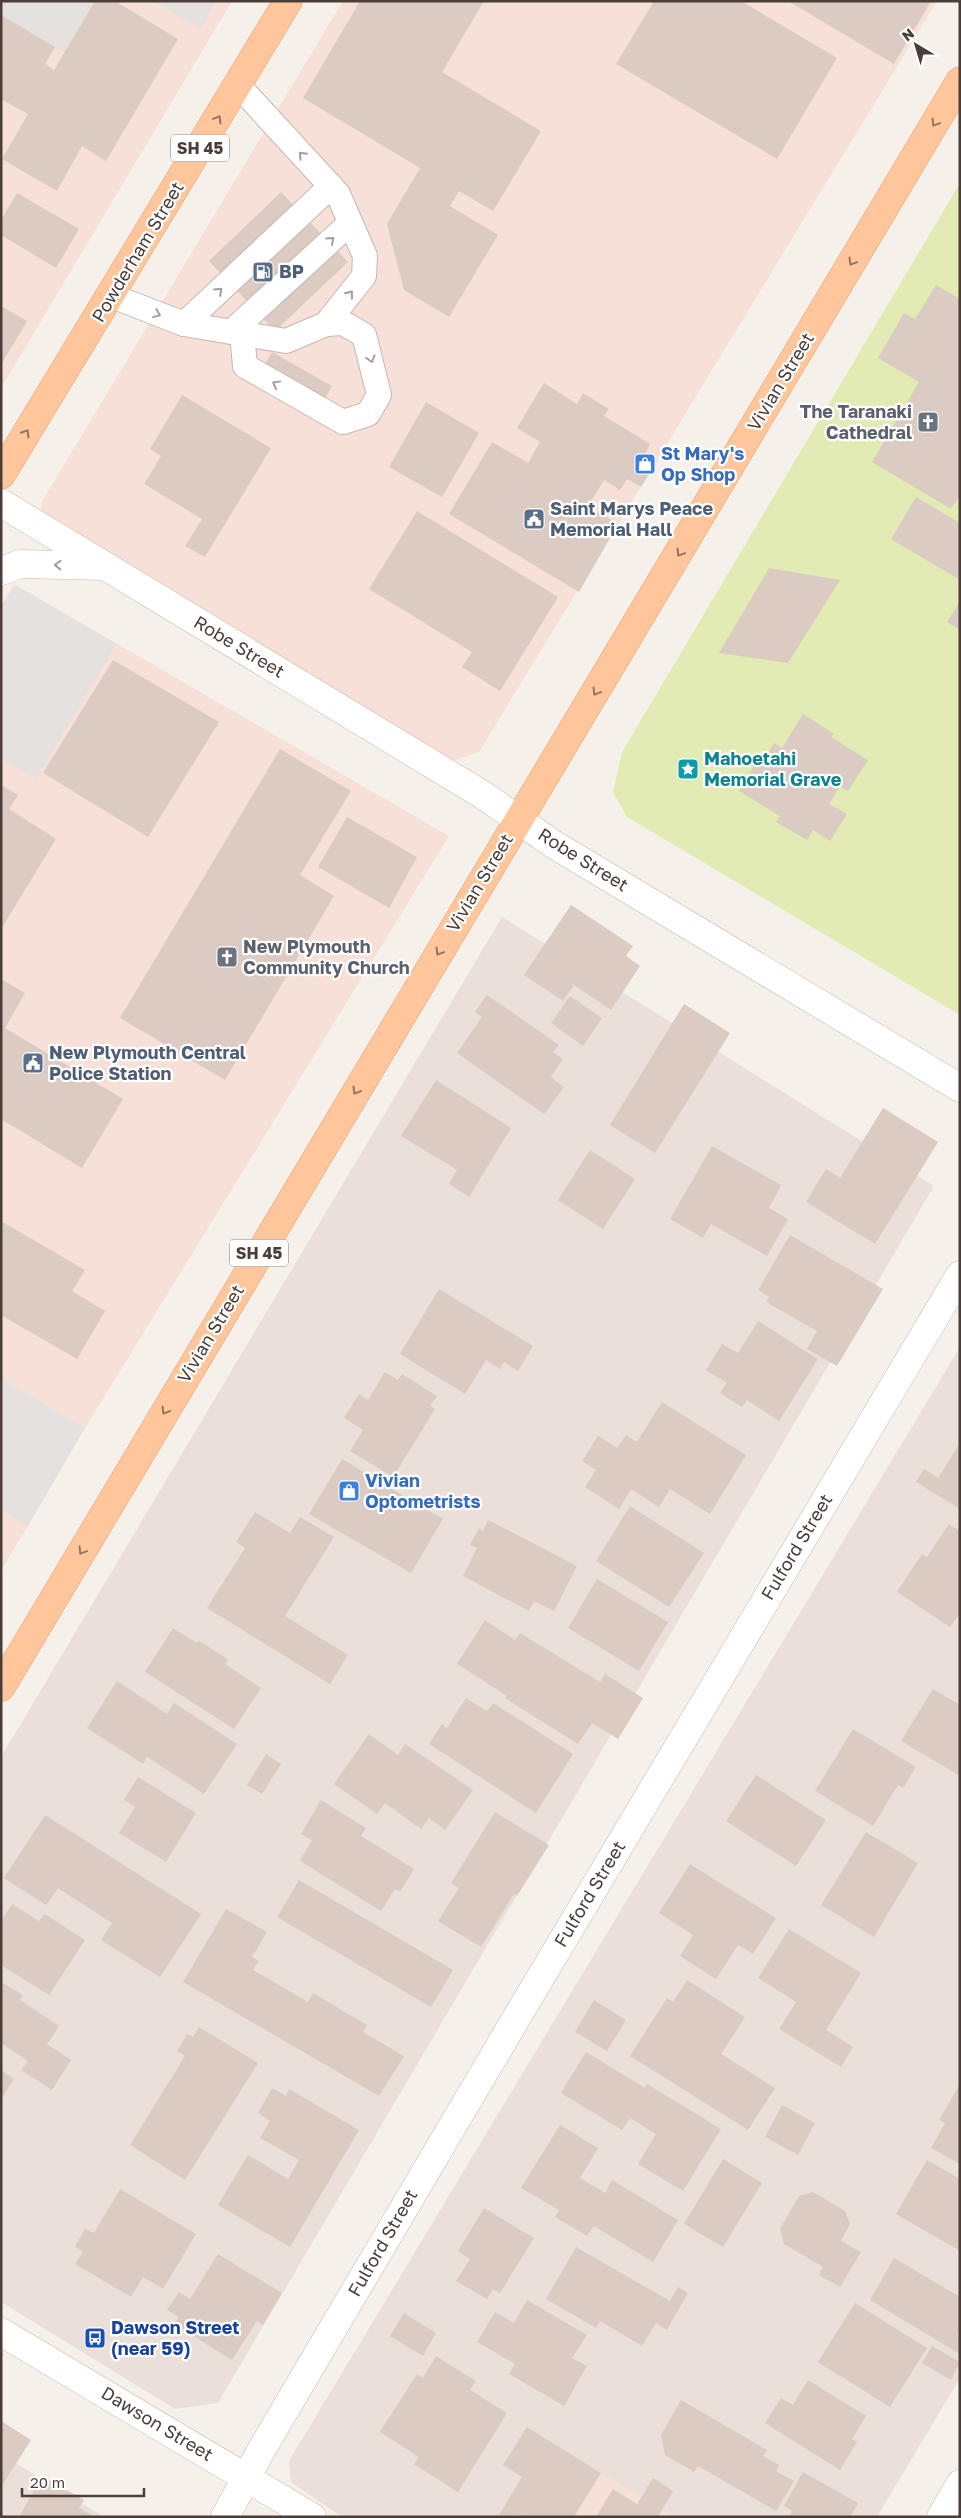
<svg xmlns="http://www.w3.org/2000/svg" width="961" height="2518" font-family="'Golos Text',sans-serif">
<rect width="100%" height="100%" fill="#f6f0eb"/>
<g fill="#eae0d9">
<polygon points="502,917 934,1186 218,2403 175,2409 1,2302 1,1757"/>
<polygon points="960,1347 960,2378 877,2517 674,2517 597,2471 570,2517 342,2517 291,2482 289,2461"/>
<polygon points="1,2454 104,2517 1,2517"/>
</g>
<g fill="#f7e0d7">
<polygon points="1,1 232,1 1,388"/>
<polygon points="343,1 937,1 479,752 434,767 42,537 41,503"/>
<polygon points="14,584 449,836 85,1428 1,1378 1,606"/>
<polygon points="1,1509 28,1526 1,1570"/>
<polygon points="597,2471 674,2517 570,2517"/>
</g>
<polygon fill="#e2ebb4" points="960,183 960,1015 627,817 613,792 622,752"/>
<g fill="#e5e1df">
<polygon points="1,1 95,1 64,52 1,15"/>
<polygon points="153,1 217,1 201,29"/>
<polygon points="15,585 116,644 36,779 1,759 1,608"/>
<polygon points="1,1378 85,1428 28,1526 1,1509"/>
</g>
<g fill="#dbcbc3">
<polygon points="95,1 115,1 178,39 106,161 82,146 57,191 2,159 28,114 1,99 1,15 55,47 45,64 54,70"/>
<polygon points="360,1 484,1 442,72 541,131 493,211 459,191 450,206 498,235 449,317 404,290 387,224 420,168 303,98"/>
<polygon points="654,1 741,1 837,58 777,159 616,64"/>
<polygon points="788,1 931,1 894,64"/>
<polygon points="281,192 348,262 275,331 209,261"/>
<polygon points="17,193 79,229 56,268 1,235 1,220"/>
<polygon points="936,285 960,299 960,495 951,509 872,462 919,382 878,358 904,313 915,319"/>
<polygon points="1,306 27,321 1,365"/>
<polygon points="272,352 332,386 313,419 253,385"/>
<polygon points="544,383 577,404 583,393 609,409 604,416 650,444 645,454 657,461 641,487 627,479 620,490 604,480 588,506 618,524 579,592 449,514 492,442 528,463 540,442 517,428"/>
<polygon points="182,395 271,448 205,557 185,546 202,519 144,484 161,456 150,449"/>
<polygon points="426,402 479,433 442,497 389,467"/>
<polygon points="916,497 960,523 960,580 891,539"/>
<polygon points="417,511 558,597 500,691 462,667 472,652 369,589"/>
<polygon points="769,568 840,580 788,663 719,653"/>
<polygon points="960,601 960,630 947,622"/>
<polygon points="113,660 219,722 148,837 43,773"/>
<polygon points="803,714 834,734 831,737 868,760 848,791 840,786 829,804 847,814 830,841 813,830 807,840 776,822 780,816 739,791 758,759 762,762 774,743 782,748"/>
<polygon points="280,749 351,791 300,875 334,896 225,1080 120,1018"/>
<polygon points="1,785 18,795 9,809 56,839 1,929"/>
<polygon points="347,817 417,857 389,908 318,867"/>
<polygon points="571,905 633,946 626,956 640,966 611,1010 574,985 563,1001 524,975"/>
<polygon points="1,979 25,993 5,1028 123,1099 82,1168 1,1119"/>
<polygon points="487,995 559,1045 553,1052 563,1059 551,1077 564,1087 544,1114 457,1053 482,1017 475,1012"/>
<polygon points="570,996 602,1018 583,1046 551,1023"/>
<polygon points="684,1004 730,1033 655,1153 610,1125"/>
<polygon points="436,1080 511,1128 469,1197 449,1184 457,1170 401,1136"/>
<polygon points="883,1108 938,1142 875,1244 806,1202 826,1169 840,1178"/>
<polygon points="712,1146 781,1185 769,1208 788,1219 767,1256 711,1224 703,1238 670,1219"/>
<polygon points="590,1150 635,1179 603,1229 558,1200"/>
<polygon points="1,1221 85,1270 72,1291 105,1311 77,1359 1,1315"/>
<polygon points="790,1235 883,1289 837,1366 807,1349 817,1331 766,1302 769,1297 758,1290"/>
<polygon points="439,1289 533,1346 518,1371 504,1362 500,1369 486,1360 465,1394 400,1354"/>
<polygon points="758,1321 818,1359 779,1421 747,1400 742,1407 720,1393 727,1383 706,1370 722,1344 738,1353"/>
<polygon points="385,1372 398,1380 402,1374 437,1396 430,1406 435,1409 393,1477 350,1451 363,1430 344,1418 359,1394 368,1400"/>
<polygon points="662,1402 746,1455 710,1514 670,1489 659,1507 631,1489 619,1509 585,1487 596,1470 582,1461 598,1436 617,1448 626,1435 637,1442"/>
<polygon points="960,1443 960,1509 916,1482 924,1469 938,1478"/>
<polygon points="342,1459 443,1519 411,1573 309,1514"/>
<polygon points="630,1506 704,1553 669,1607 596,1561"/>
<polygon points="255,1512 290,1533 300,1517 334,1537 285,1616 348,1655 330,1684 207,1608 245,1548 236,1542"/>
<polygon points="488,1520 577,1566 554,1611 534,1601 529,1611 463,1576 477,1548 470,1545 479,1528 483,1531"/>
<polygon points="949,1524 960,1531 960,1613 950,1627 897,1592 922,1554 927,1557"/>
<polygon points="597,1579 668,1622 639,1671 568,1628"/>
<polygon points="485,1620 515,1640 520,1633 600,1682 605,1674 643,1698 618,1739 592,1723 578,1744 505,1698 507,1696 457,1664"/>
<polygon points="173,1628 197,1643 199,1641 228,1659 225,1664 261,1688 234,1729 145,1672"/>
<polygon points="117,1681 167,1714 174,1703 237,1744 204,1794 147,1757 143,1764 87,1728"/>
<polygon points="933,1689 960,1705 960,1776 901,1741"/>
<polygon points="466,1698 487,1711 493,1703 573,1754 536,1813 429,1744 442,1724 447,1728"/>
<polygon points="853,1729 916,1767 903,1788 898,1785 873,1826 815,1791"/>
<polygon points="369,1734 398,1755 405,1744 473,1790 445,1830 429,1818 421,1829 385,1803 377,1814 334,1784"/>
<polygon points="266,1754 281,1764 262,1794 247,1785"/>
<polygon points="756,1775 826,1820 796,1866 726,1821"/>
<polygon points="138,1777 196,1813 166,1862 119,1833 135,1807 124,1800"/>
<polygon points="321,1800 366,1828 361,1836 414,1869 400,1892 395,1889 381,1911 300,1861 312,1840 301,1834"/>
<polygon points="495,1812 549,1845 517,1896 514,1894 481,1947 438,1921 459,1888 451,1883"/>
<polygon points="45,1815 201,1914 160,1977 101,1940 112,1923 58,1888 46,1905 4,1878"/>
<polygon points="866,1832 918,1863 874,1937 821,1905"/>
<polygon points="690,1864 776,1918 753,1954 738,1945 716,1979 680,1956 693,1935 659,1913"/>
<polygon points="299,1880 453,1970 431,2007 277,1917"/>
<polygon points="12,1904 39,1921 45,1914 85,1940 49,1995 1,1965 1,1921"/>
<polygon points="226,1909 267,1932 252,1957 259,1961 253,1970 308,2002 313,1993 367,2025 363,2032 404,2056 379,2096 183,1982"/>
<polygon points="789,1929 861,1973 826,2030 853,2047 841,2067 779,2029 796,2002 758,1978"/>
<polygon points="687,1980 745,2017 721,2054 775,2088 748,2130 630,2056 667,1998 673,2002"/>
<polygon points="1,1982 23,1995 20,2000 59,2026 47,2044 71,2060 52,2090 21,2070 28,2061 1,2043"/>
<polygon points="594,2000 626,2020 607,2051 575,2032"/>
<polygon points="199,2027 258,2063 185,2180 130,2145 185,2056 177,2051 187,2034 193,2037"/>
<polygon points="586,2052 645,2088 647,2084 721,2129 683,2191 638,2164 656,2134 630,2118 622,2130 561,2093"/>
<polygon points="1,2070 14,2079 1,2099"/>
<polygon points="960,2084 960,2164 931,2148 945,2123 939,2120"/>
<polygon points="272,2088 286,2096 289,2089 359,2130 290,2247 218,2205 248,2155 288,2179 299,2160 260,2138 270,2121 258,2113"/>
<polygon points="782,2105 815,2123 798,2155 765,2137"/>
<polygon points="560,2125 598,2148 580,2178 605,2193 612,2180 678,2220 653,2262 594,2226 587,2236 555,2217 559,2210 521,2188"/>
<polygon points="723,2159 762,2183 723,2247 684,2224"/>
<polygon points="927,2160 960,2179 960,2251 896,2214"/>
<polygon points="120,2189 196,2234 163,2289 143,2277 131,2297 75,2264 83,2252 75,2247 85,2229 94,2233"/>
<polygon points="813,2192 845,2211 850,2224 841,2241 861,2252 840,2287 819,2275 823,2267 784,2244 780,2229 799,2196"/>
<polygon points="484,2208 534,2238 500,2293 493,2289 487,2299 456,2281 470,2259 458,2251"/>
<polygon points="576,2247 670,2301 678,2287 688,2293 667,2330 656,2323 642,2346 600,2321 596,2328 546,2299"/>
<polygon points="218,2254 282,2293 263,2325 257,2321 232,2360 174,2324 179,2317 167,2310 179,2292 190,2299"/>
<polygon points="894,2258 960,2297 960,2330 957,2335 960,2337 960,2354 870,2300"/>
<polygon points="527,2300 587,2335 572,2358 587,2366 564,2406 509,2374 515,2364 477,2342 495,2312 514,2323"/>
<polygon points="855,2303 927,2348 890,2407 818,2362"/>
<polygon points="404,2313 436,2333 423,2356 390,2336"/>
<polygon points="932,2346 960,2362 951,2380 922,2363"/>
<polygon points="436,2356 476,2381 470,2390 507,2413 458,2492 414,2464 419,2457 380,2432 417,2374 423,2378"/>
<polygon points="808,2380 866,2416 852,2439 857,2442 840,2470 765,2423 781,2398 793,2405"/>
<polygon points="681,2400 767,2450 763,2456 779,2465 776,2471 794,2481 776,2511 698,2466 694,2472 665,2455 661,2435"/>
<polygon points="1,2421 31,2440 1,2487"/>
<polygon points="527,2427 601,2473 574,2517 499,2515 522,2477 503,2465"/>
<polygon points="803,2472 858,2503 850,2517 789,2517 792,2511 784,2506"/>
<polygon points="42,2476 84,2500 79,2508 95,2517 19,2517"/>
<polygon points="653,2478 673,2491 658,2517 596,2517 613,2489 637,2504"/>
</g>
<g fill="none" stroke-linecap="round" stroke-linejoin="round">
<g stroke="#c5b7b0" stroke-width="26">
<g id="service">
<polyline points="112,296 184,324 286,341 326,324 364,276 365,256 338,194 238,85"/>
<polyline points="184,324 331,186"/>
<polyline points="231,332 350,223"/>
<polyline points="242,334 245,366 343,422 368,414 379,395 364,335 343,323 326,324"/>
</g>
</g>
<g stroke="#c5b7b0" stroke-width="29">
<g id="minor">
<polyline points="1,503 483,795 553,844 960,1088"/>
<polyline points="1,571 20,564 105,566"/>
<polyline points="225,2517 263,2447 514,2022 960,1275"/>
<polyline points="941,2517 960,2484"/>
</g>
</g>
<g stroke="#c5b7b0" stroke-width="29">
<polyline id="tertiary" points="1,2332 312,2517"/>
</g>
<g stroke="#e89d67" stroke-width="29">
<g id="primary">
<polyline points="1,475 288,1"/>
<path d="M1 1687C320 1151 642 617 960 81"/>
</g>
</g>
<use href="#service" stroke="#fff" stroke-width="24"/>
<use href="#minor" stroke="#fff" stroke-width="28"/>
<use href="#tertiary" stroke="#fff" stroke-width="28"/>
<use href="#primary" stroke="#ffc69b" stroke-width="28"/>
</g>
<defs><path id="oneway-chevron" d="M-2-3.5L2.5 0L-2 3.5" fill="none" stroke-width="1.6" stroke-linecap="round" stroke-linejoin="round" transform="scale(1.25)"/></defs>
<g stroke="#937460">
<use href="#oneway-chevron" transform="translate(218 119) rotate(-59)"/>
<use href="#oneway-chevron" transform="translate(935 123) rotate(121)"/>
<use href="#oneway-chevron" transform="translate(852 262) rotate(121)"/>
<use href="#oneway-chevron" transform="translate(26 433) rotate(-58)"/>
<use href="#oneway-chevron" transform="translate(680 553) rotate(121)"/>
<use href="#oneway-chevron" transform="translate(596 692) rotate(121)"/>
<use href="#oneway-chevron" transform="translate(439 952) rotate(121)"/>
<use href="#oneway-chevron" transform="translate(356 1091) rotate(121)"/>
<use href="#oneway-chevron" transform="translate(165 1411) rotate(121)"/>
<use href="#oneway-chevron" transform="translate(82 1551) rotate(121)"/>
</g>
<g stroke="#a59e9c">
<use href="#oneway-chevron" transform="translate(302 155) rotate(-133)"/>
<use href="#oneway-chevron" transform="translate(331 240) rotate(-42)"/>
<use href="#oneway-chevron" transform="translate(219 291) rotate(-43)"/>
<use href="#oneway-chevron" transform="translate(350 294) rotate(-52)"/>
<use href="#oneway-chevron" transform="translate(157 314) rotate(22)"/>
<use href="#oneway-chevron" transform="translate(371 359) rotate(75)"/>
<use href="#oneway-chevron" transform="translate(276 384) rotate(-151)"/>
<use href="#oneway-chevron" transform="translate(58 565) rotate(-178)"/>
</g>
<defs>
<g id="fuel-square" transform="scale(1.125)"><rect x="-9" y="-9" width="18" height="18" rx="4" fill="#5c6f8a" stroke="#fff"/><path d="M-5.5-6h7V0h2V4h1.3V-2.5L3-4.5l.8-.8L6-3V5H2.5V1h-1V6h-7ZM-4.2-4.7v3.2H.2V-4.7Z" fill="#fff"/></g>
<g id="church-square" transform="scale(1.125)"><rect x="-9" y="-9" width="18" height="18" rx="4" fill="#6b7280" stroke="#fff"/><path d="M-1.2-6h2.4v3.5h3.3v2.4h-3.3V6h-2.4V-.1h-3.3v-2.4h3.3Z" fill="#fff"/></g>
<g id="shop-square" transform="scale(1.125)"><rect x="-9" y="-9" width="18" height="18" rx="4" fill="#3f7fe0" stroke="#fff"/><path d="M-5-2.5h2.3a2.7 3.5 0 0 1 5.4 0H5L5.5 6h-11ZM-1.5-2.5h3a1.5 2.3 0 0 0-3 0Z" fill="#fff"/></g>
<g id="civic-square" transform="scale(1.125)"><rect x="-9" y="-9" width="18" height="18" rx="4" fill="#5c6f8a" stroke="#fff"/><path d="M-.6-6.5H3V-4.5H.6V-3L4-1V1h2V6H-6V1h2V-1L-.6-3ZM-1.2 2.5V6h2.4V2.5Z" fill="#fff"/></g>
<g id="sight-square" transform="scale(1.125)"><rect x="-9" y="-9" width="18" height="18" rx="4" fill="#0f9aa8" stroke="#fff"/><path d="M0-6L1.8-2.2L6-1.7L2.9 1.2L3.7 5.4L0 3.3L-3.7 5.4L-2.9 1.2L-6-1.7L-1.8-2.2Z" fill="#fff"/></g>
<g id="bus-square" transform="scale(1.125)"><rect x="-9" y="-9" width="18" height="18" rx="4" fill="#1a4fb4" stroke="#fff"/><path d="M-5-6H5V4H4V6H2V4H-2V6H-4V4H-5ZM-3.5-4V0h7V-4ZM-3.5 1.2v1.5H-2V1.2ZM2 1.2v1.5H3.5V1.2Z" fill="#fff"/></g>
</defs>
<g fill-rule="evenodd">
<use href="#fuel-square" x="263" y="272"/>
<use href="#church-square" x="928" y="422"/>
<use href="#shop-square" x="645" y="464"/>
<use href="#civic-square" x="534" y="519"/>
<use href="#sight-square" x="688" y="769"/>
<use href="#church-square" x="227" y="957"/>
<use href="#civic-square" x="33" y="1063"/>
<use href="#shop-square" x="349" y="1491"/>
<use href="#bus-square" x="95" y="2338"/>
</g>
<g text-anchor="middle" stroke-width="4.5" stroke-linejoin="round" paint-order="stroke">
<g fill="#fff" stroke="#817874" stroke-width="1">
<rect x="171" y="134.5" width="58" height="27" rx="4"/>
<rect x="230" y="1239.5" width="58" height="27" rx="4"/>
</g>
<g font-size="16" font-weight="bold" fill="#4b3e38">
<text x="200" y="154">SH 45</text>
<text x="259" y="1259">SH 45</text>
</g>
<g font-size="18" fill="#4b3e38" stroke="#fff">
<text transform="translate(138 252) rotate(-59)" y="6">Powderham Street</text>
<text transform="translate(781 382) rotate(-59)" y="6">Vivian Street</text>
<text transform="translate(239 647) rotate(31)" y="6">Robe Street</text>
<text transform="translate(583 860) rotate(32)" y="6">Robe Street</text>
<text transform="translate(480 883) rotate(-59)" y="6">Vivian Street</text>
<text transform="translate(211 1334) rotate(-59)" y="6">Vivian Street</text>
<text transform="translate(797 1547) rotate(-59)" y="6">Fulford Street</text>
<text transform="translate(590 1894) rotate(-59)" y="6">Fulford Street</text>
<text transform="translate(383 2243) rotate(-60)" y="6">Fulford Street</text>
<text transform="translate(157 2424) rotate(31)" y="6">Dawson Street</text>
</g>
<g font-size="18" font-weight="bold" fill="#4e5e75" stroke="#fff" text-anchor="start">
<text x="279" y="278">BP</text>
<text x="550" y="515">Saint Marys Peace<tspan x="550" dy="21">Memorial Hall</tspan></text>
<text x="49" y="1059">New Plymouth Central<tspan x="49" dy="21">Police Station</tspan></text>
</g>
<g font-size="18" font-weight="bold" fill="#5b616d" stroke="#fff" text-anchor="end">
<text x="912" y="418">The Taranaki<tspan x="912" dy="21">Cathedral</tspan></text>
<text x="243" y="953" text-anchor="start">New Plymouth<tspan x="243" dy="21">Community Church</tspan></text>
</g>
<g font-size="18" font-weight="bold" fill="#366cbe" stroke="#fff" text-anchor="start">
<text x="661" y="460">St Mary's<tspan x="661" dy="21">Op Shop</tspan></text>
<text x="365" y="1487">Vivian<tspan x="365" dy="21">Optometrists</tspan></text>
</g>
<g font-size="18" font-weight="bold" fill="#0d838f" stroke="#fff" text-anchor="start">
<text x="704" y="765">Mahoetahi<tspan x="704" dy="21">Memorial Grave</tspan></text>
</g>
<g font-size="18" font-weight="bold" fill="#164399" stroke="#fff" text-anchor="start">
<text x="111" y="2334">Dawson Street<tspan x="111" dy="21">(near 59)</tspan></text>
</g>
</g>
<rect width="961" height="2518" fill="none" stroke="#4b3e38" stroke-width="5"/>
<g transform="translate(916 45) rotate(322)" stroke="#ffffff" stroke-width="4" paint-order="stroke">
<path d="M0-4L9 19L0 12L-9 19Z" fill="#4b3e38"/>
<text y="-8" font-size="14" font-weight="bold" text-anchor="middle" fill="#4b3e38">N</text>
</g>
<path d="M22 2488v8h122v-8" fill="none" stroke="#4b3e38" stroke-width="2.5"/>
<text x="30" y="2488" font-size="15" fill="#4b3e38" stroke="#ffffff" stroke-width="4" paint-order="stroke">20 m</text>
</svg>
